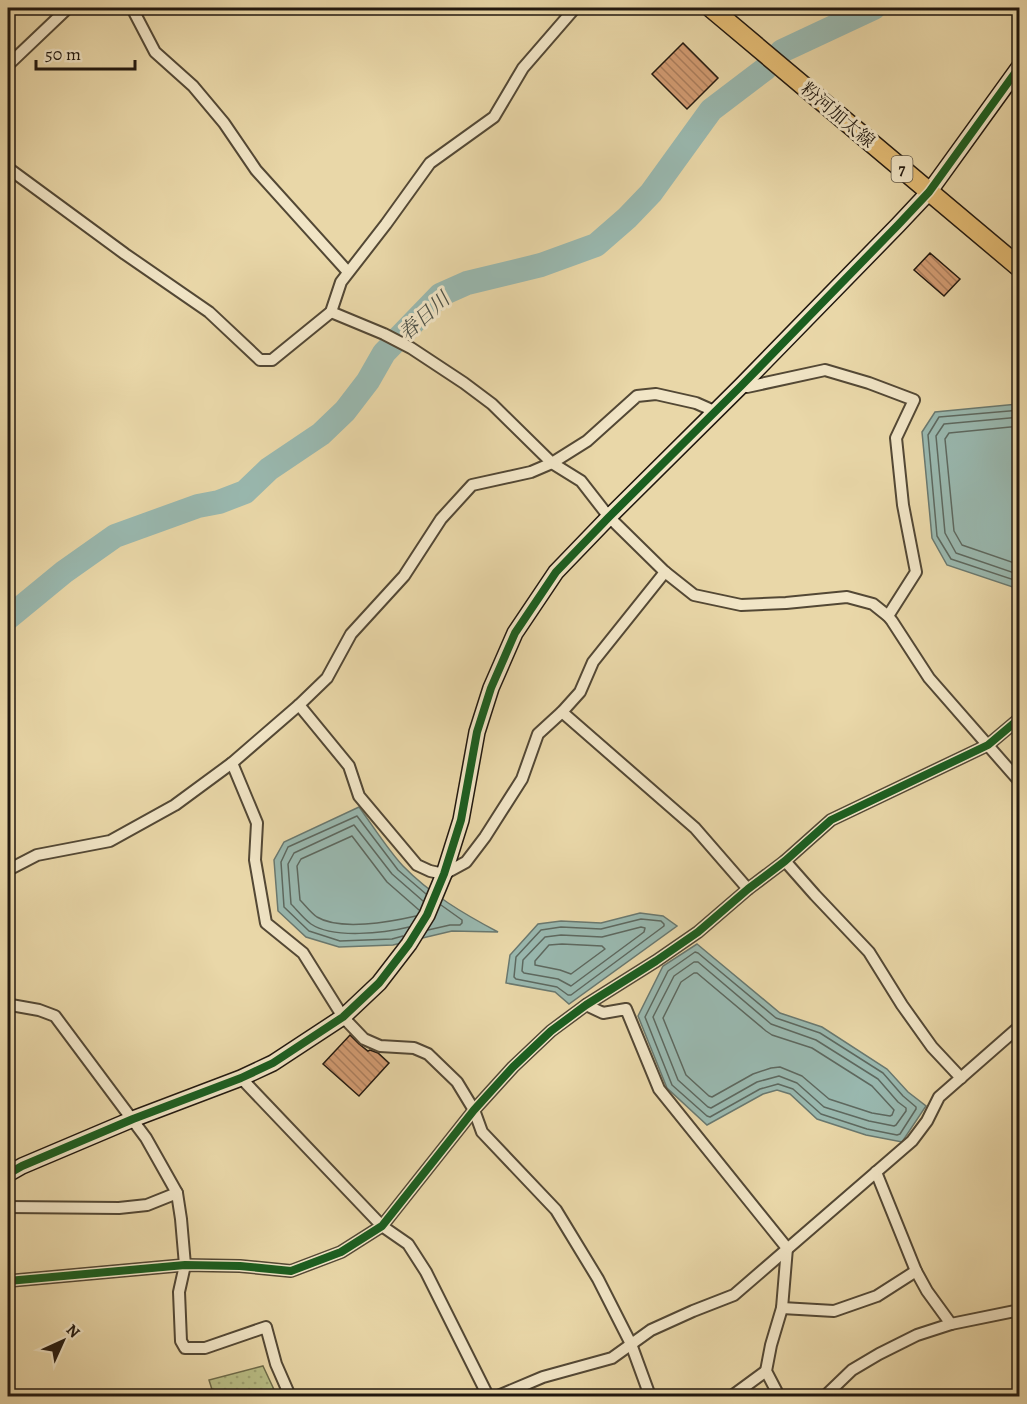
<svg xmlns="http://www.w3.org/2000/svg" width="1027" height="1404" font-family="Alegreya,'Noto Serif JP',serif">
<defs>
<pattern id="grass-dots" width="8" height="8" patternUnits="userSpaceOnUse" patternTransform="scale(1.5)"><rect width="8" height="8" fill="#b9be86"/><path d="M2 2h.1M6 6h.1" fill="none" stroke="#9fa372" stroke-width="1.8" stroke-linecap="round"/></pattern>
<pattern id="building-back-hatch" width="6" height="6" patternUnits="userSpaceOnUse" patternTransform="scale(1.5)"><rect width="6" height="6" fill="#d39c73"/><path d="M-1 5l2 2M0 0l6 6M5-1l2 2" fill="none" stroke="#ab7e5d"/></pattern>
</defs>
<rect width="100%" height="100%" fill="#e9d7a8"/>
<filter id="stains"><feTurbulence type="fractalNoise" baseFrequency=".00333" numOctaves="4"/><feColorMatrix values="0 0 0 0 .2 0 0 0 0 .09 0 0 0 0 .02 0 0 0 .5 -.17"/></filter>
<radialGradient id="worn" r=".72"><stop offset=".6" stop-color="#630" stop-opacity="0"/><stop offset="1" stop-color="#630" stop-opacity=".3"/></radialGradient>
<polygon fill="url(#grass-dots)" stroke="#6d6b4a" stroke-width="1.5" points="263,1366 277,1396 214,1396 209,1380"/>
<g fill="#99b8af" stroke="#69786f" stroke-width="1.5">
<polygon points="1019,404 1020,404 1019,589 947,565 932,538 922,432 935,412"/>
<path d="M359 807C373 826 388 850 403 866 430 894 464 914 498 932L452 931 393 945 339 947 306 937 278 911 274 860 284 842Z"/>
<polygon points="640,913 663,916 677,926 569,1004 555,992 506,983 510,955 538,924 561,921 601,923"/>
<polygon points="697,944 780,1013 822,1027 887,1069 908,1092 926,1106 902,1142 866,1135 817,1119 790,1094 777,1090 763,1094 707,1125 667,1088 638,1016 663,966"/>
</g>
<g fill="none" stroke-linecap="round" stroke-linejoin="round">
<g stroke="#5d685f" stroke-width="1.5">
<polyline points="1020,410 939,417 928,435 937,536 951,559 1020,582"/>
<polyline points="1020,417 944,424 936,436 945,533 956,553 1020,575"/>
<polyline points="1020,426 949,433 945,439 954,531 962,545 1020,565"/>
<path d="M416 916C390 922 340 931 317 917 311 913 305 905 300 900L297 866 301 859 352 836 387 882 419 910"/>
<polygon points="641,919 661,921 664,924 664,926 571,995 568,995 557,987 516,979 514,977 516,957 541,930 561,927 601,929"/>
<path d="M409 927C385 933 333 939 311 924 304 919 297 910 291 904L288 864 294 853 354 825 392 874 423 901"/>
<polygon points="641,927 645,928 644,932 571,986 558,979 524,973 522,971 523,960 545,937 561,935 602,937"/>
<polyline points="428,930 450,925 460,925 462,923 462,920 441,905"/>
<polyline points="403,936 392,939 340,941 309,931 284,907 281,862 288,847 357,816 398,870 426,894"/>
<polygon points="562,944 602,946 605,949 571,974 560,970 535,965 535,961 549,945"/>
<polygon points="695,952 698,953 776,1018 820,1033 883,1073 903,1096 916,1107 916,1109 900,1134 897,1135 867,1129 821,1114 793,1089 778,1084 760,1089 710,1117 707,1116 672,1085 645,1017 668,971"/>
<polygon points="694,962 698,962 771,1024 816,1040 878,1079 898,1102 906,1108 906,1111 896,1125 894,1126 869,1121 824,1107 797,1083 779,1076 757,1082 711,1108 708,1107 678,1080 653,1017 674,976"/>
<polygon points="694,973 697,973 766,1031 772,1035 812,1048 872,1086 894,1110 892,1115 890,1116 872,1113 829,1099 802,1076 780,1067 771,1068 753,1074 712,1097 709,1096 686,1075 663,1018 681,982"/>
</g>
<polyline stroke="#99b8af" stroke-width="24" points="8,618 64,572 115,536 198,506 219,502 245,492 269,469 321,434 345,411 368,381 384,353 440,295 467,283 541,265 596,245 627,218 651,193 711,110 765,69 782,51 874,8"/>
</g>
<g fill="url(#building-back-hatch)" stroke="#21180f" stroke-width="1.5">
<polygon points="683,43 718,78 687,109 652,74"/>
<polygon points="930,253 960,279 944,296 914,270"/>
<polygon points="350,1035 359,1044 368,1051 370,1050 378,1053 389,1063 359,1096 323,1064"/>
</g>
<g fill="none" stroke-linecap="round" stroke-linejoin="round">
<g stroke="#534835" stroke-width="14">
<g id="street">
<polyline points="132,8 155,52 193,86 224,123 256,170 348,272"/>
<polyline points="8,65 68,8"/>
<polyline points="8,168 125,254 209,312 260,360 272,360 331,312 341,282 386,224 430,163 494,117 523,68 575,8"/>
<polyline points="331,312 384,334 411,348 464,383 492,404 552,463 581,481 609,517 665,572 694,595 741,605 786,603 847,597 873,604 888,616 892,621 929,678 1020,782"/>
<polyline points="741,386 747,387 825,370 869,383 914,400 896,438 903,505 916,572 888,616"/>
<polyline points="299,705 349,766 359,796 417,865 430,871 444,874 466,862 485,837 522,779 538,734 562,712 580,692 593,662 665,572"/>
<polyline points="562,712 695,828 748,889"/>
<polyline points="232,763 257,823 255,860 266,923 303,953 343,1017 364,1039 380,1046 414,1048 428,1054 457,1082 474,1110 482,1132 556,1210 598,1279 631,1344 650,1396"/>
<polyline points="785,861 815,895 869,952 902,1005 932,1047 961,1078"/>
<polyline points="8,870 37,855 110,841 175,805 232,763 299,705 327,678 351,634 404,576 441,519 472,485 531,472 552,463 587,441 637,396 656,394 696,403 714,411"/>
<polyline points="8,1001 11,1005 39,1010 55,1016 146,1138 177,1193 181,1219 185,1265 179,1292 181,1341 185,1348 205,1348 266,1327 276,1364 290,1396"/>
<polyline points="586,1005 603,1013 626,1009 659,1089 787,1248 782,1308 771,1345 766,1371 779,1396"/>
<polyline points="241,1078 382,1226 408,1244 426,1272 488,1396"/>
<polyline points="876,1172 916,1271 927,1291 951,1324"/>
<polyline points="8,1207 119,1208 147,1205 177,1193"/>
<polyline points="8,1281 185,1265 240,1266 291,1271 341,1252 382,1226 474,1110 513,1067 551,1031 586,1005 656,961 698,932 748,889 785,861 831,820 988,745 1020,718"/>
<polyline points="782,1308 834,1311 877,1296 916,1271"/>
<polyline points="498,1396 543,1377 612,1358 651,1330 693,1311 734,1295 912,1141 927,1121 939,1097 1020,1026"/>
<polyline points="732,1396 766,1371"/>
<polyline points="825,1396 852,1370 879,1354 917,1335 951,1324 1020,1310"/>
</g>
</g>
<g stroke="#21180f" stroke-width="18">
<polyline id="secondary" points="8,1174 22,1166 133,1119 241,1078 273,1063 343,1017 379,983 409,944 427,915 444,874 461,820 477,732 491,688 515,633 556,572 609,517 741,386 898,225 929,192 1020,66"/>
</g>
<g stroke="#21180f" stroke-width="21">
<polyline id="primary" points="711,8 1020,268"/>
</g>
<use href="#street" stroke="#f1e5c6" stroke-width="10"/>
<use href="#secondary" stroke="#f1e5c6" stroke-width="15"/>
<use href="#primary" stroke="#e4bc74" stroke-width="18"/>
<g stroke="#f1e5c6" stroke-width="11">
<g id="cycleway">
<polyline points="8,1174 22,1166 133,1119 241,1078 273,1063 343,1017 379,983 409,944 427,915 444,874 461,820 477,732 491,688 515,633 556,572 609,517 741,386 898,225 929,192 1020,66"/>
<polyline points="8,1281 185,1265 240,1266 291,1271 341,1252 382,1226 474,1110 513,1067 551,1031 586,1005 656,961 698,932 748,889 785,861 831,820 988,745 1020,718"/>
</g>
</g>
<use href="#cycleway" stroke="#1b5e20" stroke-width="8"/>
</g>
<g text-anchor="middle" stroke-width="6" stroke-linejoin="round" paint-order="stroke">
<rect fill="#f1e5c6" stroke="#5f5646" stroke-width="1.5" x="891.5" y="156" width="21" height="26" rx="4.5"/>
<g font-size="16" font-weight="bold" fill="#21180f">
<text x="902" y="175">7</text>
</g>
<g font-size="18" fill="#21180f" stroke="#f1e5c6">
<text transform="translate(838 115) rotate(40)" y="6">粉河加太線</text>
</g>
<g font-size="20" font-style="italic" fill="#4b5047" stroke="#f1e5c6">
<text transform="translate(424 316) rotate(-42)" y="7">春日川</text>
</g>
</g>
<rect width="1027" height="1404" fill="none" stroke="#e9d7a8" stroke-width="30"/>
<rect x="9" y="9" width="1009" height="1386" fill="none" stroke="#21180f" stroke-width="3"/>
<rect x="15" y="15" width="997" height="1374" fill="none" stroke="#21180f" stroke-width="1.5"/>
<g transform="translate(63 1341) rotate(45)" stroke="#f1e5c6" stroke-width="4.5" paint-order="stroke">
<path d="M0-4.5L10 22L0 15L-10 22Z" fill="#21180f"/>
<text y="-9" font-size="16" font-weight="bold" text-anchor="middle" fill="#21180f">N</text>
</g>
<path d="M36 60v9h99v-9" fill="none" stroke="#21180f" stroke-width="3"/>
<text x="45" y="60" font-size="18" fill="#21180f" stroke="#f1e5c6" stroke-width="4.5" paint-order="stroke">50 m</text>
<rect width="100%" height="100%" filter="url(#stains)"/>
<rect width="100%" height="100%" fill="url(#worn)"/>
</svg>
